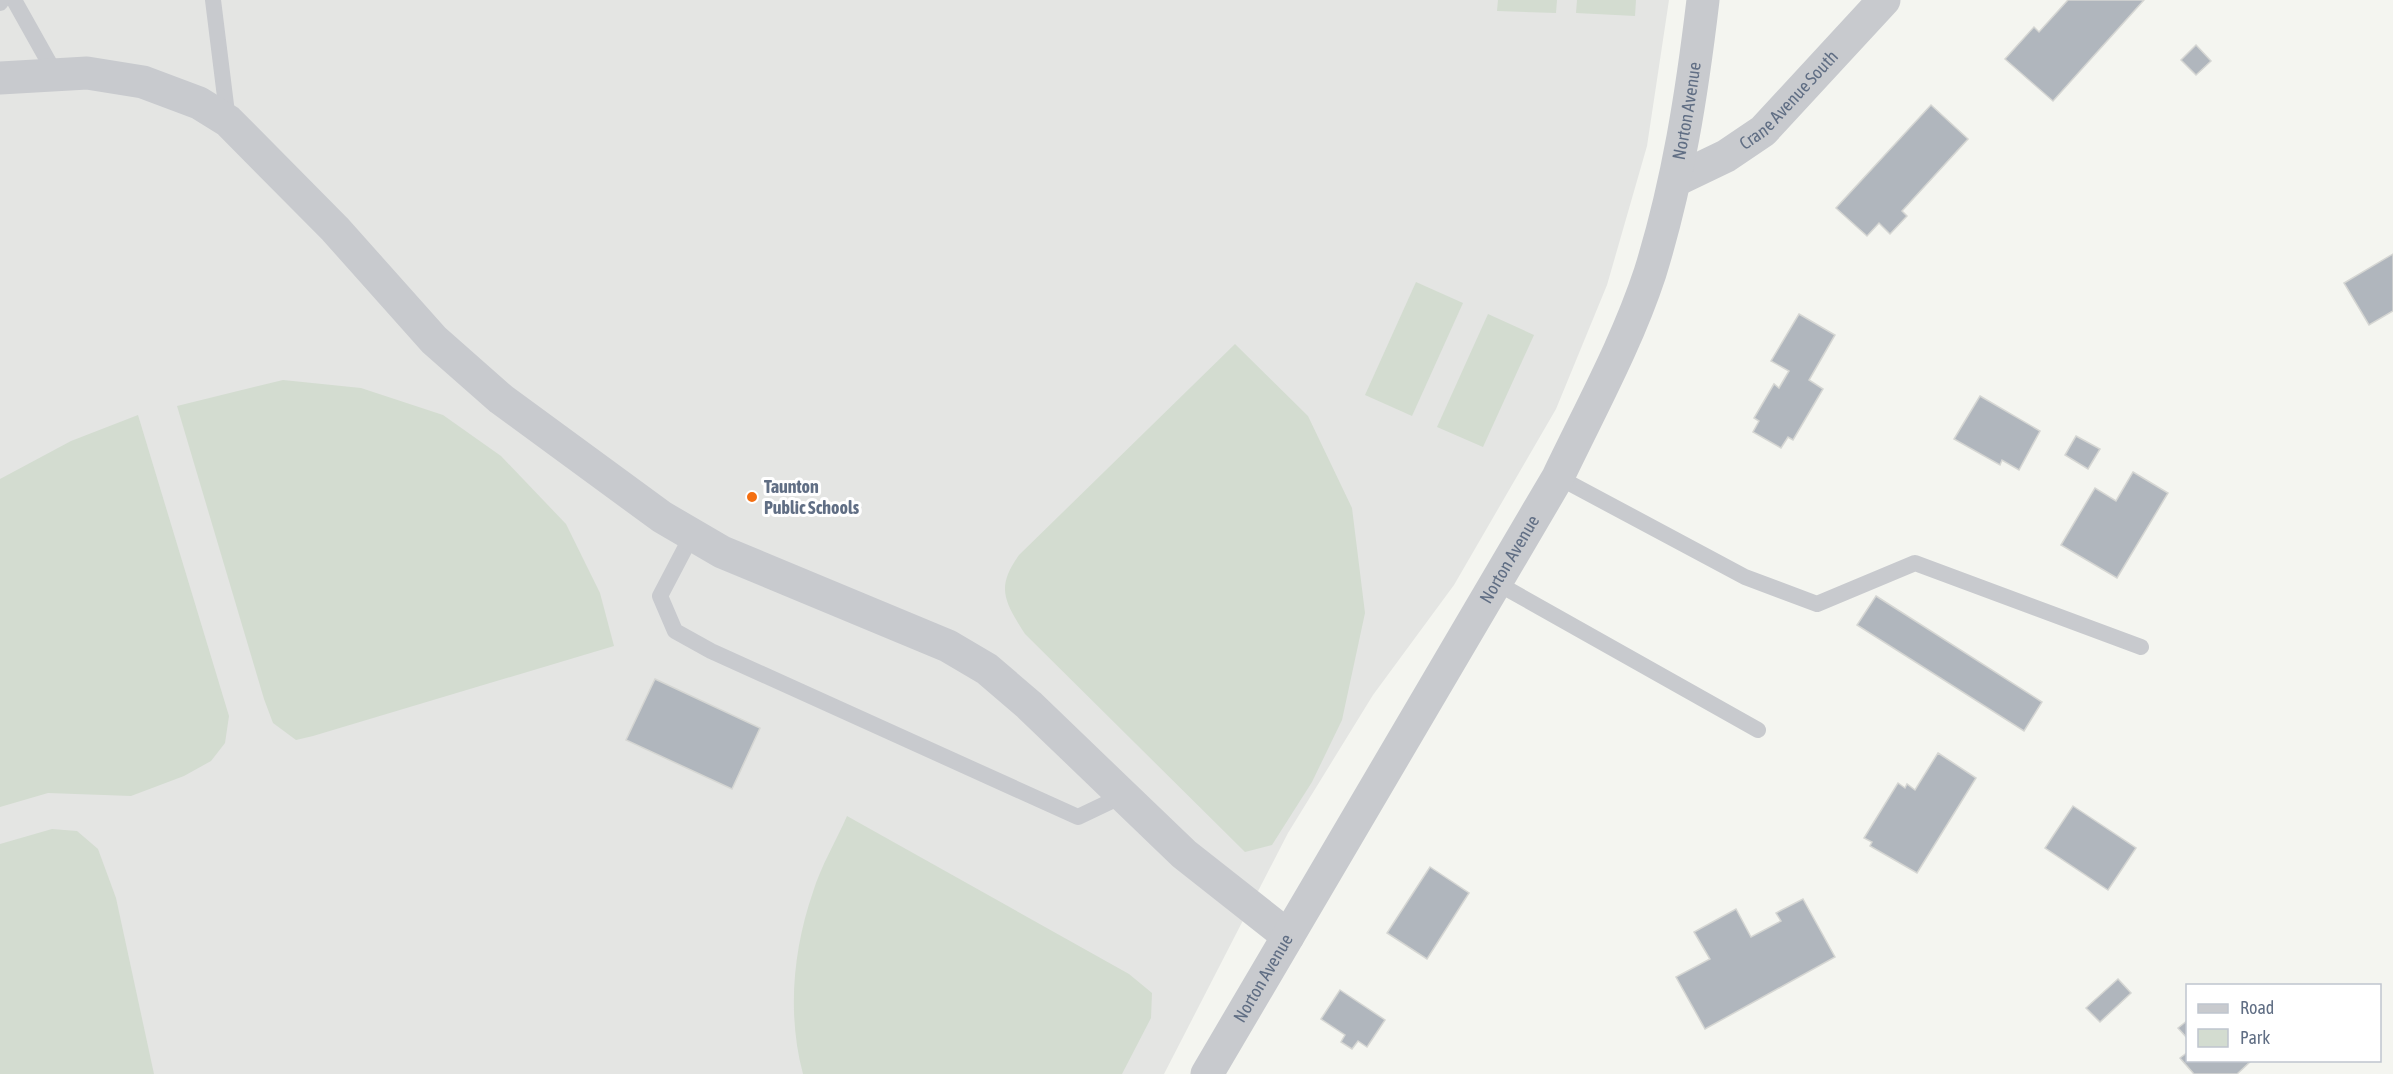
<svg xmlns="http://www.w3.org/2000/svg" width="2393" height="1074" font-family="'Asap Condensed',sans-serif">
<rect width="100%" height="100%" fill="#f4f5f0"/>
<polygon fill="#e4e5e3" points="0,0 1669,0 1647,146 1607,285 1556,409 1454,585 1373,695 1288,833 1164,1074 0,1074"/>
<g fill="#d3dcd0">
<polygon points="1498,0 1557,0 1556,13 1497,11"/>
<polygon points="1577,0 1636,0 1635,16 1576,13"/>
<polygon points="1416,282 1463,303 1412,416 1365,395"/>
<polygon points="1488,314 1534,335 1483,447 1437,427"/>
<path d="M1235 344 1308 416 1352 508 1365 613 1342 720 1312 782 1272 845 1245 852 1025 634C1005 602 995 588 1019 555Z"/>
<polygon points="283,380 361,388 443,415 501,456 566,524 600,593 614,646 313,736 296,740 273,723 264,699 177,406"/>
<polygon points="138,415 229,716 225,743 211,761 184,776 131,796 48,793 0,807 0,479 71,441"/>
<path d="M847 816 1129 974 1152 993 1151 1018 1122 1074H803C787 1014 793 950 813 892 821 866 836 841 847 816Z"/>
<polygon points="52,829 77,831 98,849 116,898 154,1074 0,1074 0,844"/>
</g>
<g fill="#b0b6bd" stroke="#d5d6d3" stroke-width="1.5">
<polygon points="2068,0 2144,0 2053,101 2005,59 2034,27 2039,32"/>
<polygon points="2196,45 2211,61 2196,75 2181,60"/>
<polygon points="1931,105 1968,139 1902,211 1907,216 1890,234 1879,223 1867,236 1836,208"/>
<polygon points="2393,254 2393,311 2369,325 2344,283"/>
<polygon points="1799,314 1835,335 1809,380 1823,389 1793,440 1788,437 1781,448 1753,432 1759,421 1754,418 1774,384 1779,388 1789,371 1771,361"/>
<polygon points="1980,396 2040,431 2019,470 2002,460 2000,465 1954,439"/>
<polygon points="2076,436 2100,449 2088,469 2065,455"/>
<polygon points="2133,472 2168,493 2117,578 2061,545 2095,488 2116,501"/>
<polygon points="1876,596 2042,702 2024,731 1857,625"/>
<polygon points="655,679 760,728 732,789 626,740"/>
<polygon points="1938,753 1976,778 1917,873 1870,846 1872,842 1864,838 1898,783 1905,788 1907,784 1915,790"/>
<polygon points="2073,806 2136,848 2108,890 2045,848"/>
<polygon points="1430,867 1469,893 1427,959 1387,933"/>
<polygon points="1803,899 1835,957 1705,1029 1676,977 1710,959 1694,932 1736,909 1751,937 1781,921 1776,913"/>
<polygon points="2118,979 2131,993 2100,1022 2086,1008"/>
<polygon points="1340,990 1385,1020 1367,1047 1358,1041 1352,1049 1341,1042 1345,1035 1321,1019"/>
<polygon points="2188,1020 2188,1039 2178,1028"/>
<polygon points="2188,1052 2188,1060 2252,1060 2237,1074 2194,1074 2180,1058"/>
</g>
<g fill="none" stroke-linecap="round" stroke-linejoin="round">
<g stroke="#c8cace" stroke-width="16">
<polyline points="14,0 56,75"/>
<polyline points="213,0 228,121"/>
<polyline points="0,3 2,0"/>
<polyline points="1558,477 1745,577 1817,604 1915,563 2141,647"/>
<polyline points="692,535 660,596 675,631 711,651 1078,817 1122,796"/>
<polyline points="1495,582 1758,730"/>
</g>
<g stroke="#c8cace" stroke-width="33">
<polyline points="0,78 87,73 143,82 199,103 228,121 335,229 434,340 501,399 662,517 722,552 948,646 987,669 1029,705 1184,854 1288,936"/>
<path id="s1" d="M1676 180 1726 156 1763 131 1884 0"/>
<path id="s2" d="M1207 1074 1558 477C1590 410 1627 343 1650 273 1678 183 1692 93 1703 0"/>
</g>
</g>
<circle fill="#f46f11" stroke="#fff" stroke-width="2" cx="752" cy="497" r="6"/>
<g text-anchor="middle" stroke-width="6" stroke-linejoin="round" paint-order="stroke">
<g font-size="18" fill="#606e84" stroke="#fff">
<text dy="6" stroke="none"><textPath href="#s1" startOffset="140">Crane Avenue South</textPath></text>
<text dy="6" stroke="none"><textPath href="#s2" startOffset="1083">Norton Avenue</textPath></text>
<text dy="6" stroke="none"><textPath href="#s2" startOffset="597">Norton Avenue</textPath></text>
<text dy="6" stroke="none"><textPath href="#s2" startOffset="111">Norton Avenue</textPath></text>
</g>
<g font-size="18" font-weight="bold" fill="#606e84" stroke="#fff" text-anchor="start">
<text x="764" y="493">Taunton<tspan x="764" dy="21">Public Schools</tspan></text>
</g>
</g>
<rect x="2186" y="984" width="195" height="78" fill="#ffffff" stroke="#bfc5ce" stroke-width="1.5"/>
<rect x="2198" y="1004" width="30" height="9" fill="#c8cace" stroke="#bfc5ce" stroke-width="1.5"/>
<text x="2240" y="1014" font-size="18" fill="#606e84">Road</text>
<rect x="2198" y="1029" width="30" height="18" fill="#d3dcd0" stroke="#bfc5ce" stroke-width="1.5"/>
<text x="2240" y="1044" font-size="18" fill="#606e84">Park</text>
</svg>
